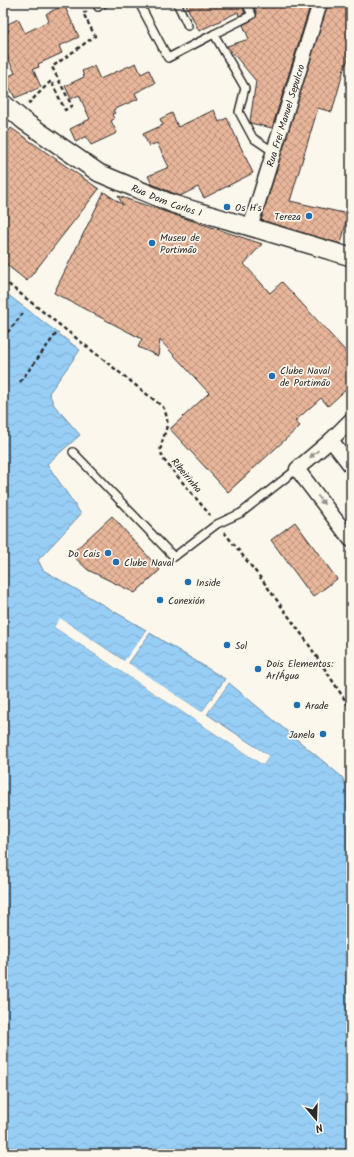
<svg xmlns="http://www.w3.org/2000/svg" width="354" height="1157" font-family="Kalam,sans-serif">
<defs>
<pattern id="water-waves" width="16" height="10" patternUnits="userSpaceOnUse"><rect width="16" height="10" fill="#97cef6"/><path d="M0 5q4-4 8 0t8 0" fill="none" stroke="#82b1d3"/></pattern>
<pattern id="building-cross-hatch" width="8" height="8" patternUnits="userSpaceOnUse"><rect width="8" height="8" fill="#e8b69a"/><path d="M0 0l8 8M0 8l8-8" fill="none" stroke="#bc947e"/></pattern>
</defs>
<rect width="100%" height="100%" fill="#fbf7ec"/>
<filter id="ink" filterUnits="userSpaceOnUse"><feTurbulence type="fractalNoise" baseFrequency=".025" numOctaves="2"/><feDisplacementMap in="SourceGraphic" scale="8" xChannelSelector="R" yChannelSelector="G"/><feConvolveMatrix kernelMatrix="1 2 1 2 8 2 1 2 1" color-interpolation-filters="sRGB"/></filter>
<g filter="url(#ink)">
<g fill="url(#water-waves)" stroke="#6c8da5">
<polygon points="3,291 80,350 49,393 54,405 80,435 47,464 81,514 38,560 43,570 146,630 125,661 60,619 54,627 263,765 269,756 207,714 229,683 342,777 351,794 351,1154 3,1154"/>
<polygon points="150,633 225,679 202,712 128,664"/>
</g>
<g fill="#fbf7ec">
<polygon points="60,618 124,661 147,629 148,631 125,663 60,621 57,627 263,762 266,757 205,715 228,682 230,681 206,715 269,756 263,765 54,627"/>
<polygon points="148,631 151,631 128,663 202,712 227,678 227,681 203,714 201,714 127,665 127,662"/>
</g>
<g fill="url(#building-cross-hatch)" stroke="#2b2b2b">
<polygon points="185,3 241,3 245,13 239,16 238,12 199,31"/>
<polygon points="252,3 311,3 272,128 250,123 250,121 256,81 227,46 249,39 243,25 256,17 257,13"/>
<polygon points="328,3 351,3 351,52 344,69 332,112 318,108 290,201 348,214 341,244 261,220"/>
<polygon points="64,5 79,37 59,46 62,53 38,64 39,67 33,69 41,87 15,98 5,78 15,73 3,48 3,34 9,31 6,25 18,19 25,33 49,21 46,14"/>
<polygon points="136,63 141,74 149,70 155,83 135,93 138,99 113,110 115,113 112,114 114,119 111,121 117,133 91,145 86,136 76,142 70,129 90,119 79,95 71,99 65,86 84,77 82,71 94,66 100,79"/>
<polygon points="214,110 219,122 227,118 253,173 204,198 198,187 180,196 152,184 148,176 169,167 157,143 149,146 143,134 163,125 160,119 172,113 178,127"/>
<polygon points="11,128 99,189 27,281 3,262 3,139"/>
<polygon points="104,192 123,205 118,196 262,244 244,264 270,293 282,282 351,357 351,385 328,406 321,398 295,421 300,426 228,492 170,429 209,393 160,340 158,356 138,347 142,339 54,293"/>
<polygon points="112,516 160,570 135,593 88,570 71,554"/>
<polygon points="295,522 337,579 313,597 271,540"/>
</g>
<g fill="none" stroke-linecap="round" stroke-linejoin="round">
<g stroke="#2b2b2b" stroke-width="10">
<g id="service">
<polyline points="139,3 168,58 214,34 245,88 239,112 253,138 274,152"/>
<polyline points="177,3 188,26"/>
<polyline points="98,7 104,3"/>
<polyline points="214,34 252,15 246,3"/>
<polyline points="73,452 174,557 217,524 241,513 297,469"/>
</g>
</g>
<g stroke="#2b2b2b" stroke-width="17">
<g id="minor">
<path id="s1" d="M250 228 320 3"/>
<polyline points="351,420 331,440 297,469 351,540"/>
<polyline points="331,440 351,466"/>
</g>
</g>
<g stroke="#2b2b2b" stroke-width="20">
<g id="tertiary">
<path id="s2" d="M3 103 24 121 99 173 173 204 351 257"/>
</g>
</g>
<g stroke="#2b2b2b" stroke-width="2.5" stroke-dasharray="4 3" stroke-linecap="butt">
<polyline points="28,104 51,81 65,110 72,106 52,67 95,36 83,13 88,11"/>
<path d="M3 280 163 407C172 425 164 430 161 447 160 451 162 455 163 459L210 515"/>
<polyline points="3,338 25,311"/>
<polyline points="20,382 56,334"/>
<polyline points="224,532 263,581 305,639 351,709"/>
</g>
<use href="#service" stroke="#fbf7ec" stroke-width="7"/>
<use href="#minor" stroke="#fbf7ec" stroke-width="14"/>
<use href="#tertiary" stroke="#fbf7ec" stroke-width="17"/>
</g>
<defs><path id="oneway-solid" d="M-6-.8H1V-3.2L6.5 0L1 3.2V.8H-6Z"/></defs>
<g fill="#93918c">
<use href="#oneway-solid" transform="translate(314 454) rotate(140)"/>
<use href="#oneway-solid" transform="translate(321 500) rotate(53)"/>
</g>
</g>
<g fill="#1f6fb2" stroke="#fbf7ec" stroke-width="1.5">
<circle cx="227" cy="207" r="4"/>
<circle cx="309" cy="216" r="4"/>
<circle cx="152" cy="243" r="4"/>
<circle cx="272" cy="376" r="4"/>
<circle cx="108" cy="553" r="4"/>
<circle cx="116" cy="562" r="4"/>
<circle cx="188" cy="582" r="4"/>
<circle cx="160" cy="600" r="4"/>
<circle cx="227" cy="645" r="4"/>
<circle cx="258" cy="669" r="4"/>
<circle cx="297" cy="705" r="4"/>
<circle cx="323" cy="734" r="4"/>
</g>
<g text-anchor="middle" stroke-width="3.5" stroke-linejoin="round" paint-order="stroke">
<g font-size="10" fill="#2b2b2b" stroke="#fbf7ec">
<text dy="4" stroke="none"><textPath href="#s1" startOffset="118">Rua Frei Manuel Sepulcro</textPath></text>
<text dy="4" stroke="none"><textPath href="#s2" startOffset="192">Rua Dom Carlos I</textPath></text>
<text transform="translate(187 475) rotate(50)" y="4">Ribeirinha</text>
</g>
<g font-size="10" fill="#2b2b2b" stroke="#fbf7ec" text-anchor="start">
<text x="235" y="211">Os H's</text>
<text x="301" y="220" text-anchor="end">Tereza</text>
<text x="160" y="241">Museu de<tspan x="160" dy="12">Portimão</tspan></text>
<text x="280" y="374">Clube Naval<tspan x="280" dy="12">de Portimão</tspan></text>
<text x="100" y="557" text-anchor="end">Do Cais</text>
<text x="124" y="566">Clube Naval</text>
<text x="196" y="586">Inside</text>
<text x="168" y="604">Conexión</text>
<text x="235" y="649">Sol</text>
<text x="266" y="667">Dois Elementos:<tspan x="266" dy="12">Ar/Água</tspan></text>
<text x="305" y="709">Arade</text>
<text x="315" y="738" text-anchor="end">Janela</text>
</g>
</g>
<rect width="354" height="1157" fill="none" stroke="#fbf7ec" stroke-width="16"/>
<rect x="8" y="8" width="338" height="1141" fill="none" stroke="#2b2b2b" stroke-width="1.5" filter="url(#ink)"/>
<g transform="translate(316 1119) rotate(161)" stroke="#fbf7ec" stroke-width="3" paint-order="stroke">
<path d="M0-3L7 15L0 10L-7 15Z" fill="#2b2b2b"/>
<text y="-6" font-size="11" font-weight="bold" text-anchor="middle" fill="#2b2b2b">N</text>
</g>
</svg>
